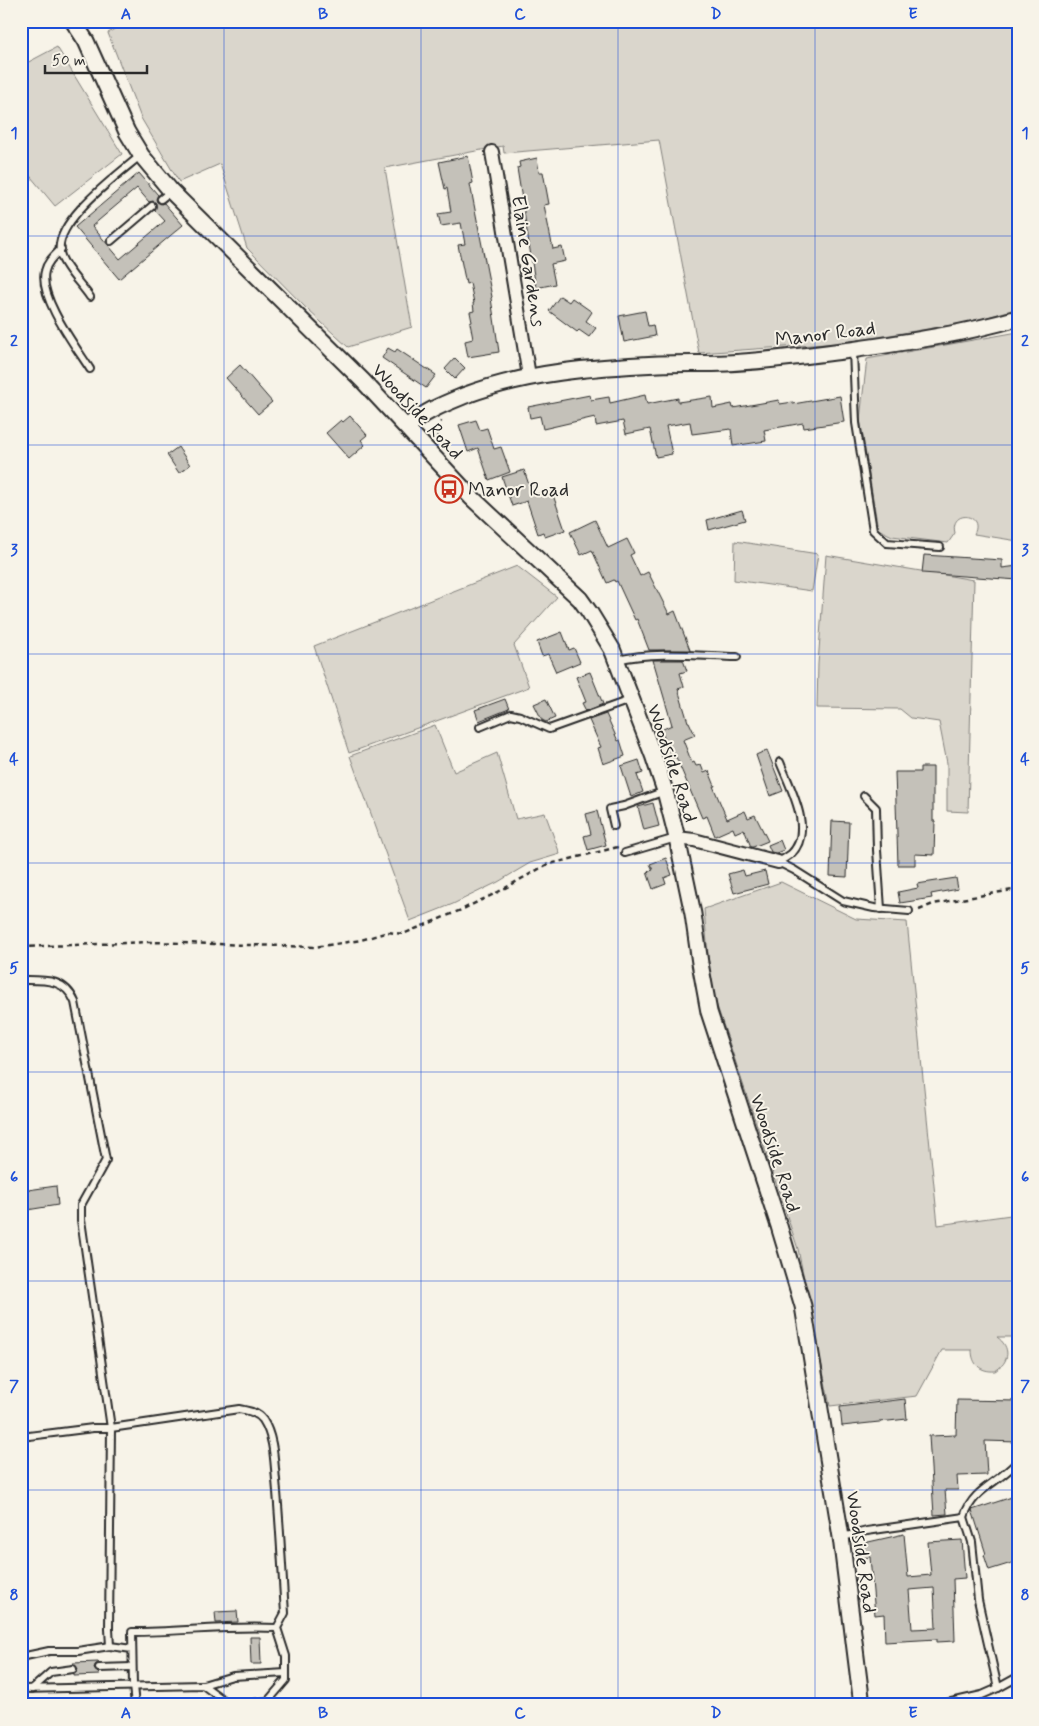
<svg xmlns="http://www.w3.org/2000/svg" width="1039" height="1726" font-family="Mynerve,sans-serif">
<rect width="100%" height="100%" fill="#f7f3e8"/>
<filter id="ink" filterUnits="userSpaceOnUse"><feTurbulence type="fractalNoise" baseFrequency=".02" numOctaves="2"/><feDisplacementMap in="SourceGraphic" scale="10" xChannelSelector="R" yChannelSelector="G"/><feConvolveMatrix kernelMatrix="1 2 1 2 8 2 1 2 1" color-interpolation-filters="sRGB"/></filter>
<g filter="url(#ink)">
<g fill="#dad6cc" stroke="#82807c">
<polygon points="127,21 1018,21 1018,308 971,322 840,343 699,353 659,140 504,153 503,146 385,168 412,327 348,347 308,310 247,248 220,164 179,182 141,118 108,33"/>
<polygon points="57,47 122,154 55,206 26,171 21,158 21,66"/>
<path d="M1018 332V541L974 534C985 513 949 509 955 533L948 543 892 536 878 529 860 419 867 359Z"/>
<polygon points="735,541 818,554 812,591 734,580"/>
<polygon points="826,555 974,580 968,812 947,811 947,763 939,722 911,718 900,709 817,708 818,664"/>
<polygon points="517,566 557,597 514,645 529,687 349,753 314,646"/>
<polygon points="435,725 454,772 497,753 516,819 545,813 560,854 530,863 498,882 453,904 410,921 350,756"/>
<path d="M781 882 856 919 907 922 938 1225 1018 1214V1337H997C1011 1347 1010 1362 995 1371 980 1372 972 1364 972 1350H942L917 1396 830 1406 798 1249 711 988 704 909Z"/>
</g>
<g fill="#c4c1b9" stroke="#2b2b2b" fill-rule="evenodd">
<polygon points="468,156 473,183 470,184 492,297 491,298 499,352 468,357 465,341 473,339 470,323 472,322 470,312 474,311 473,303 474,303 470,283 466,284 458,245 465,244 461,223 441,226 438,214 451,212 447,188 445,189 439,162"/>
<polygon points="537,158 539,172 543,172 549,204 544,205 553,249 562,247 565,261 551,264 555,284 536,288 517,168 520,167 519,162"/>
<path d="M139 173 158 195 156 199 157 202 161 204 164 203 183 225 119 279 75 227ZM137 188 149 202 153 201 156 203 155 210 165 221 120 259 92 226Z"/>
<polygon points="560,296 569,302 572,298 592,312 586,321 596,328 589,337 579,330 577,332 549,311"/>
<polygon points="645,311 648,326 653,325 655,336 624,342 619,316"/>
<polygon points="388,348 395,352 397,349 436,375 426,388 382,358"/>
<polygon points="455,358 465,368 455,379 445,369"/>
<polygon points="240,365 272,402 258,414 226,378"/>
<polygon points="590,395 591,400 609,397 610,403 645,395 647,404 678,398 678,402 712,397 713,408 732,404 733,408 779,400 780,404 793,402 793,404 840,396 844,422 804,428 803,423 764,430 766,441 733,446 731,429 692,434 690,422 666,426 672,454 656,457 650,429 626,434 623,421 596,426 595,417 543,429 540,416 530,418 528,407"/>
<polygon points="350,416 367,435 361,440 365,445 349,459 326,433 341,420 343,422"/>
<polygon points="476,420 480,430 487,428 494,449 501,447 510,472 489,480 478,448 468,452 459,425"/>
<polygon points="178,447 190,465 179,473 167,455"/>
<polygon points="524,470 529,485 531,484 535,495 551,489 565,530 545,537 543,532 538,534 527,501 512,506 502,477"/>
<polygon points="742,510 745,520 709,530 707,520"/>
<polygon points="595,520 608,548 627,539 634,553 630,555 640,576 648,572 669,614 675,611 690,650 649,650 637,619 635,620 617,581 615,582 614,580 607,583 592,550 581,555 570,532"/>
<polygon points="924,555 1002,560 1002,568 1018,566 1018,580 922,573"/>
<polygon points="562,632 569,650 574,648 580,662 556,672 548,654 542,656 537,642"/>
<polygon points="653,660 683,660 687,671 680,673 684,687 678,689 688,722 689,722 695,735 683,740 692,763 694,762 696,766 701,765 704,773 709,771 715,786 713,786 727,819 745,811 748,818 755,815 768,841 753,847 751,847 744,829 735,833 733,828 715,836 707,816 702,818 676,757 672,758 661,730 672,725"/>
<polygon points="590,672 603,704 586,711 582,703 586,702 576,677"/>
<polygon points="505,699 509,709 479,721 475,710"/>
<polygon points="546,699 555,718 546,722 542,720 534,704"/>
<polygon points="606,714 618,741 620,740 625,756 603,764 598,748 601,747 589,720"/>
<polygon points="767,750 783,791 770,796 756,755"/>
<polygon points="639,760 643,773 637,775 643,792 631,797 621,766"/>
<polygon points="920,767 933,767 933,821 935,821 934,855 915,854 915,865 898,865 895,772 920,772"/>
<polygon points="653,803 659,826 644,830 638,807"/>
<polygon points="597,811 606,845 588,850 584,836 591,834 586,814"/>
<polygon points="832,821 849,822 847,877 830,876"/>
<polygon points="780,840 784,850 776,853 771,852 768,845"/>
<polygon points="666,858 672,875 664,878 666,884 653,889 647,872 653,870 650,864"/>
<polygon points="743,870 745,876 765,871 768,884 734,893 728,874"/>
<polygon points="956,878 958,889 931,894 932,898 900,903 898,892 918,888 917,884"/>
<polygon points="56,1186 58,1205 21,1211 21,1191"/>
<polygon points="905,1399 907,1419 842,1426 840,1407"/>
<polygon points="957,1400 1018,1401 1018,1442 985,1441 987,1475 957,1476 958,1490 945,1490 947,1514 934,1515 929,1436 956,1435"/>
<polygon points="1018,1495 1018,1561 989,1570 984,1555 986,1554 972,1510"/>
<path d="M904 1534 908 1577 931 1575 928 1542 962 1540 965 1578 953 1579 955 1641 937 1642V1639L885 1642 884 1614 875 1615 870 1557 857 1560 855 1545ZM934 1588 936 1628 912 1629 909 1590Z"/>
<polygon points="237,1611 238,1622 216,1623 215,1612"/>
<polygon points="250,1637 260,1637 261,1664 251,1664"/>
<polygon points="99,1662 95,1665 94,1669 100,1675 74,1676 74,1674 76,1673 78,1669 73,1663"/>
</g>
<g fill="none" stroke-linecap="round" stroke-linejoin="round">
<g stroke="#2b2b2b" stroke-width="10">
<g id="service">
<polyline points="161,199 171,191"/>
<polyline points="111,241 152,206"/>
<path d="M61 249C54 256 47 262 45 271 38 297 76 347 90 369"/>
<path d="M90 297C82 285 66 270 61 256 49 224 119 174 141 155"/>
<polyline points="853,351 856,423 873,530 887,543 940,547"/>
<path d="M617 660C656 651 698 656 737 657"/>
<polyline points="480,727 511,714 520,716 549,729 630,700"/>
<polyline points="864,796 876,808 877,850 881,909"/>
<polyline points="614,826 610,809 624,806 665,791"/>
<polyline points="625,853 676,838"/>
<polyline points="778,862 794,870 843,901 874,908 909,911"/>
<path d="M778 862C782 860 787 857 791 854 815 831 790 788 780 762"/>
<path d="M21 980C44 980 65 978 75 1002L106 1160 81 1205V1220L111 1428H93L21 1437"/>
<path d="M964 1517C973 1488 999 1483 1018 1461"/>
<polyline points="842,1537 867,1531 964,1517 972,1542 978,1600 998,1688"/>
<path d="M110 1646 109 1629 111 1428 239 1409C249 1411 257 1412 263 1420 274 1437 274 1460 276 1480 280 1524 282 1569 285 1613L277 1628 286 1656V1680L268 1701 240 1705"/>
<polyline points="21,1657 49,1651 78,1651 110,1646 132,1649"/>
<polyline points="99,1668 132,1667"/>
<polyline points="203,1685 233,1676 286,1673"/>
<polyline points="21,1689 203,1685 230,1705"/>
<polyline points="32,1689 51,1672 73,1669"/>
<path d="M135 1705 133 1686 132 1632C180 1632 229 1625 277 1628"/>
<polyline points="938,1705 982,1695 998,1688 1018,1677"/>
</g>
</g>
<g stroke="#2b2b2b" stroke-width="16">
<g id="minor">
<polyline points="492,152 529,376"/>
<polyline points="677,838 694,840 778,862"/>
</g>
</g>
<g stroke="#2b2b2b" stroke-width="19">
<g id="tertiary">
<polyline points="73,21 86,41 127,132 141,155 171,191 363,381 471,497 580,599 590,613 612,649 653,755 665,791 677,838 693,914 700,963 709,1012 779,1226 803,1306 841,1537 862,1705"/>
<path d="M407 427C425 411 444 404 466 395 528 372 593 367 659 364 682 363 704 364 727 363 769 361 810 355 851 350 907 342 963 334 1018 318"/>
</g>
</g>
<g stroke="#2b2b2b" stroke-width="2.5" stroke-dasharray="5 4" stroke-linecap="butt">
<polyline points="437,440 441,421"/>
<polyline points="919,910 933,904 1018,889"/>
<polyline points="21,947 150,942 315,947 361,940 388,932 403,934 461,910 498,892 546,865 618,847"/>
</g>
<use href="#service" stroke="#f7f3e8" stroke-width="6"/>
<use href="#minor" stroke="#f7f3e8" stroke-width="12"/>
<use href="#tertiary" stroke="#f7f3e8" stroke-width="15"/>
</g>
</g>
<path fill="none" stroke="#1d4ed8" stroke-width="1" stroke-opacity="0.55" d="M224 21V1705M421 21V1705M618 21V1705M815 21V1705M21 236H1018M21 445H1018M21 654H1018M21 863H1018M21 1072H1018M21 1281H1018M21 1490H1018"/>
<defs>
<g id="bus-ring" transform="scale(1.4375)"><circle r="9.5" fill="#f7f3e8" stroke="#c8321e" stroke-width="1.5"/><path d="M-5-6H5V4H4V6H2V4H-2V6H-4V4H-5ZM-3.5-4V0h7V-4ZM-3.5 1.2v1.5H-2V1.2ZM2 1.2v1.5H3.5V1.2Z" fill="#c8321e"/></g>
</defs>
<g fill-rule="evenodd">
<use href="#bus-ring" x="449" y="489"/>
</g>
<g text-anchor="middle" stroke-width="4" stroke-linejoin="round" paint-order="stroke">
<g font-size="20" fill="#2b2b2b" stroke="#f7f3e8">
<text transform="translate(529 261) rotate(81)" y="7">Elaine Gardens</text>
<text transform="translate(825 333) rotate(-7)" y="7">Manor Road</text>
<text transform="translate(418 411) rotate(47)" y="7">Woodside Road</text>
<text transform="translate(673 763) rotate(72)" y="7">Woodside Road</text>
<text transform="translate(776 1153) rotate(72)" y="7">Woodside Road</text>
<text transform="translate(862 1552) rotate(82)" y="7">Woodside Road</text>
</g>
<g font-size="20" fill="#2b2b2b" stroke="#f7f3e8" text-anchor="start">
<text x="468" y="496">Manor Road</text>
</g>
</g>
<rect width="1039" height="1726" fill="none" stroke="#f7f3e8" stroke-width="55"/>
<path d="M45 65v8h102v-8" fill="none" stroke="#2b2b2b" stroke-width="2.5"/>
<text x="52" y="65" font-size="15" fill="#2b2b2b" stroke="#f7f3e8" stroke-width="4" paint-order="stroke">50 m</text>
<rect x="28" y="28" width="984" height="1670" fill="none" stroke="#1d4ed8" stroke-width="2"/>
<g font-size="16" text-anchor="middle" font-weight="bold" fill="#1d4ed8">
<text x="126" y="19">A</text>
<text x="323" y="19">B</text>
<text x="520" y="19">C</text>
<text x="716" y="19">D</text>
<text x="913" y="19">E</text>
<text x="14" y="138">1</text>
<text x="1025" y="138">1</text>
<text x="14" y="346">2</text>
<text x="1025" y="346">2</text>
<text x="14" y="555">3</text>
<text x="1025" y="555">3</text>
<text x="14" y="764">4</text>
<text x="1025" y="764">4</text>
<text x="14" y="973">5</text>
<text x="1025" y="973">5</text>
<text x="14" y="1182">6</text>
<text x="1025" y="1182">6</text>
<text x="14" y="1391">7</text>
<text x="1025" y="1391">7</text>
<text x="14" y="1600">8</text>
<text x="1025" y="1600">8</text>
<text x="126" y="1718">A</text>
<text x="323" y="1718">B</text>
<text x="520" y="1718">C</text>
<text x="716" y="1718">D</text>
<text x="913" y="1718">E</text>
</g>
</svg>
